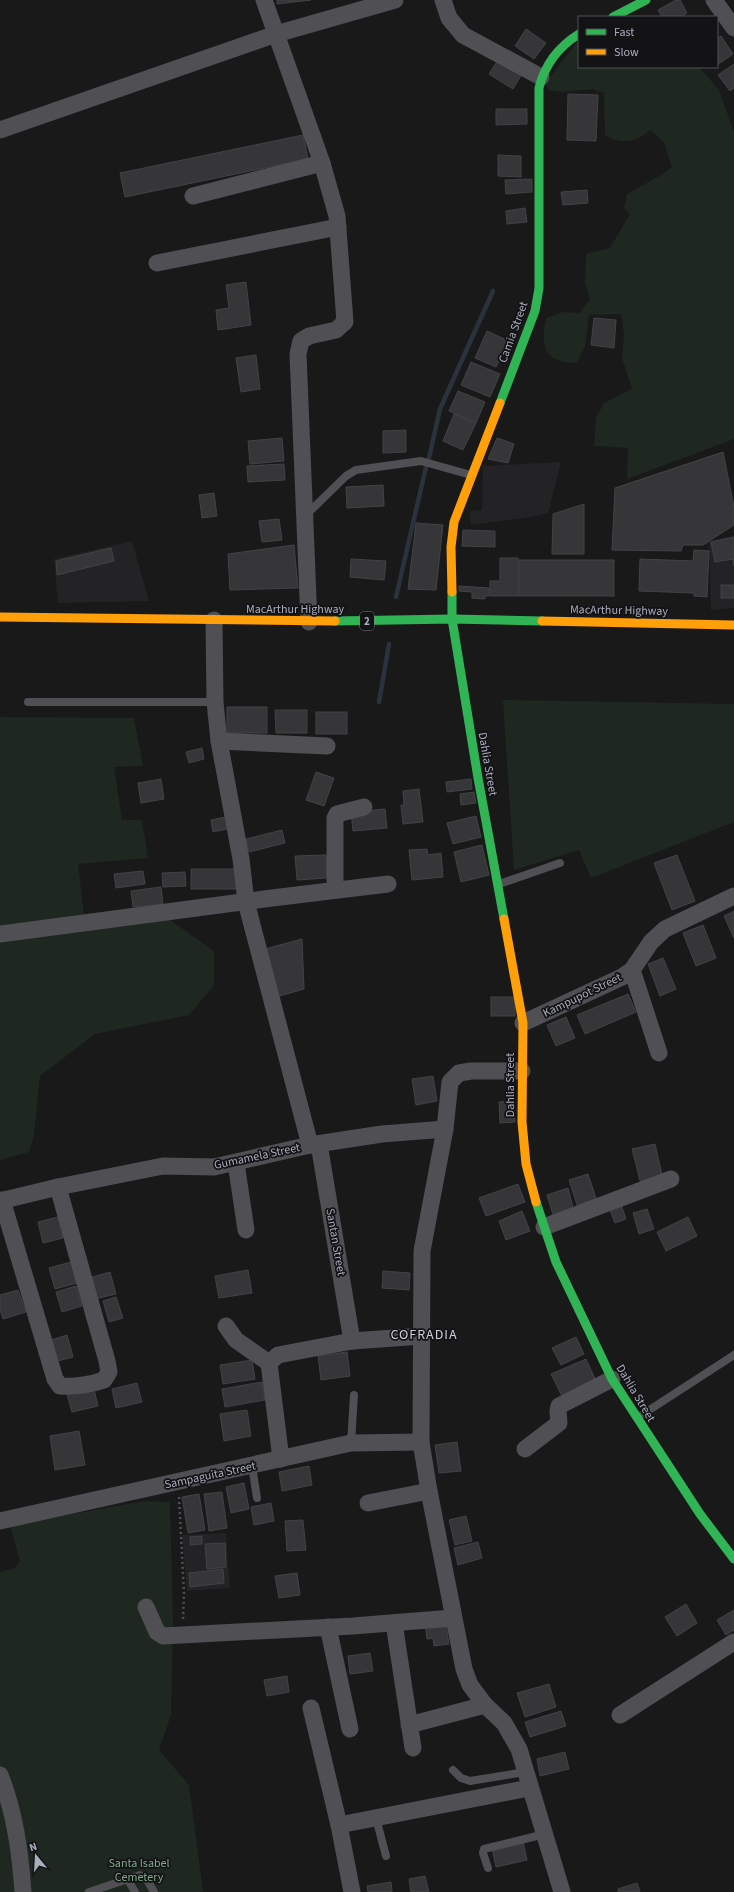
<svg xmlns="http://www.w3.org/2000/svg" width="734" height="1892" font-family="'Source Sans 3',sans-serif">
<rect width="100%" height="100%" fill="#19191a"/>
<g fill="#232326">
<polygon points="561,462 548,513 531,517 471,525 469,511 482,510 483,466"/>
<polygon points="734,536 734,608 711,610 709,541"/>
<polygon points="132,541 149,601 58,603 54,559"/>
<polygon points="226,1533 230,1588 187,1591 182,1535"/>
</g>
<g fill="#1f2721">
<path d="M579 39V67H699L719 90 734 132V439L627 479 628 448 594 446 596 418 604 403 632 389 622 358 624 334 621 314 589 315 585 346 577 363C544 363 540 346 546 318L563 312 580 313 590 299 585 283 586 254 610 248 630 214 624 208 627 194 663 174 672 167 664 142 650 130C635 143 621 145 605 135L604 93 592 89 563 92 548 90 545 84Z"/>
<polygon points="503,700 734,704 734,822 591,878 579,850 514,870"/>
<polygon points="0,717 134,718 143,766 114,767 122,820 142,820 148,858 78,864 85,923 166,917 214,951 214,985 189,1015 95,1034 40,1076 34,1135 29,1152 0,1160"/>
<polygon points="144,1501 170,1502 173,1622 171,1715 159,1750 189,1785 203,1892 0,1892 0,1572 15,1568 20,1561 11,1529 13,1525"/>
</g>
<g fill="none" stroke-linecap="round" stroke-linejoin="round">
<g stroke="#2b323d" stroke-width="4.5">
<polyline points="429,458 440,409 493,291"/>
<polyline points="396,597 426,467"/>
<polyline points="379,702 389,644"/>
</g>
</g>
<g fill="#363638" stroke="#424346">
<polygon points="277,0 311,0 277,4"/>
<polygon points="676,0 680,0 687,13 680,17 662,17 658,10"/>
<polygon points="526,29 546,43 534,59 515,46"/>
<polygon points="721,36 733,54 717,65 717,39"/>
<polygon points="500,57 523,72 513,89 489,74"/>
<polygon points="734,64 734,88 730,91 718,75"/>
<polygon points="568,94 598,95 596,141 567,140"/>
<polygon points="496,109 527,109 527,124 496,125"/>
<polygon points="303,135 308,159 125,197 120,173"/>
<polygon points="498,155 521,156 521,177 498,176"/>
<polygon points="532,179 532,192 506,194 505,180"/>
<polygon points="587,190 588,203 563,205 561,192"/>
<polygon points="525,208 527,222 507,224 506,211"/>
<polygon points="246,282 251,325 218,330 216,310 229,308 226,285"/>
<polygon points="594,318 616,320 614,348 591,345"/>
<polygon points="487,331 509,341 496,367 475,358"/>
<polygon points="256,355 260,389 241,392 236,358"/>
<polygon points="471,362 500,374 490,397 461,385"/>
<polygon points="458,391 485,402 476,423 449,411"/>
<polygon points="454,414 476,423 463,450 443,441"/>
<polygon points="406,430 406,452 383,453 383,431"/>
<polygon points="282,438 284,461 250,464 248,441"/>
<polygon points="497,438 514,444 508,463 488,459"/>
<polygon points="723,452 734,507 734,525 703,545 683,545 681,551 612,550 615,488"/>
<polygon points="284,464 285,480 248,482 247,466"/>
<polygon points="383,485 384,506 347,508 346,487"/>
<polygon points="214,493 217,516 202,518 199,495"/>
<polygon points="584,504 584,554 552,554 553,514"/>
<polygon points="279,519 282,540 262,542 259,521"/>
<polygon points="416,523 443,525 436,590 408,589"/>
<polygon points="463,530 495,531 495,547 462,546"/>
<polygon points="734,537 734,566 733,559 715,562 711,542"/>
<polygon points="294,545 298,588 230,590 228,554"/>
<polygon points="111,548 114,561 57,575 56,561"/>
<polygon points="694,550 709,551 707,597 694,596 694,593 639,591 640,559 693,561"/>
<polygon points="500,558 518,558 518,596 490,596 490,581 500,581"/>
<polygon points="351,559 386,561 384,580 350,577"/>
<rect x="519" y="560" width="95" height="36"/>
<rect x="721" y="585" width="13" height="13"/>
<polygon points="459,586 489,588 489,596 485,596 485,599 472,598 472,592 459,591"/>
<rect x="227" y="707" width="40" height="26"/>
<polygon points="275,710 307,710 307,733 276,733"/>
<rect x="316" y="712" width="31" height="22"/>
<polygon points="202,748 204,759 189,763 186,752"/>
<polygon points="316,772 334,778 324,806 306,800"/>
<polygon points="161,779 164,799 141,803 138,783"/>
<polygon points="471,779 472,789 447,792 446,782"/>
<polygon points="419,789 423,822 403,824 401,805 404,805 403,791"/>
<polygon points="474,792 476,803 461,805 460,794"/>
<polygon points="385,809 387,828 353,831 351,812"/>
<polygon points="230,816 232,828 213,832 211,820"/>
<polygon points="476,816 481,837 453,844 447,823"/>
<polygon points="282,830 285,843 249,852 246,839"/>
<polygon points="482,845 489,875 461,882 454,852"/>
<polygon points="427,849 428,855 441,853 443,877 412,880 409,850"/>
<polygon points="326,855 327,878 297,880 295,856"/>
<polygon points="677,855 695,901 672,910 654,863"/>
<rect x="191" y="869" width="47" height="20"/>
<polygon points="143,871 145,884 116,888 114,874"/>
<polygon points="185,872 186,886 163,887 162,873"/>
<polygon points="161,887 163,904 133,907 131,891"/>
<polygon points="734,911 734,938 724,916"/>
<polygon points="703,925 716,958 696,966 683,933"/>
<polygon points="302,939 304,989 273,998 261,950"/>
<polygon points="663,958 676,989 660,996 648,964"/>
<polygon points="628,994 636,1012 585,1034 577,1015"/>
<rect x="491" y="997" width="24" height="19"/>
<polygon points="566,1017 575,1038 556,1046 547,1025"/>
<polygon points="433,1076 437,1101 416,1105 412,1079"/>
<polygon points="514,1101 515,1122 500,1123 499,1102"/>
<polygon points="655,1144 663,1179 641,1184 632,1149"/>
<polygon points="588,1174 597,1201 578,1208 569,1180"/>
<polygon points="518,1184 525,1202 486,1216 479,1198"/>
<polygon points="568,1188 575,1215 555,1221 547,1195"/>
<polygon points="620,1201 626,1219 615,1223 608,1205"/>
<polygon points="647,1209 654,1229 639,1234 633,1213"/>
<polygon points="522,1211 530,1231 506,1240 499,1221"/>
<polygon points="58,1217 63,1238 43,1243 38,1222"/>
<polygon points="688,1217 697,1236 666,1251 657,1232"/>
<polygon points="71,1262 77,1283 55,1289 49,1268"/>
<polygon points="248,1270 252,1293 219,1298 215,1276"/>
<polygon points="383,1271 410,1273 409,1290 382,1288"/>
<polygon points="110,1272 116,1294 95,1299 89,1278"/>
<polygon points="76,1286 82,1306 62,1312 56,1292"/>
<polygon points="18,1290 26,1312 3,1319 0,1309 0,1295"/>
<polygon points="116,1297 123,1318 109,1322 103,1301"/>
<polygon points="67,1335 73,1357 54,1362 48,1341"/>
<polygon points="576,1337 584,1354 561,1365 552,1348"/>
<polygon points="347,1352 350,1376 321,1380 318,1356"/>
<polygon points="586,1359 597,1383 563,1398 551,1374"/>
<polygon points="252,1360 255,1379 223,1384 220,1365"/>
<polygon points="262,1382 265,1400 225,1407 222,1389"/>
<polygon points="137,1383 142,1402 116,1408 112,1389"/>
<polygon points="93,1385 98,1406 72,1412 66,1391"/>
<polygon points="247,1410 251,1436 224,1441 220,1414"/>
<polygon points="79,1431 85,1465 55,1470 50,1436"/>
<polygon points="457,1442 461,1471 439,1473 435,1445"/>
<polygon points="309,1466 312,1485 282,1491 279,1472"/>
<polygon points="244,1483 249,1509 231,1513 226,1487"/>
<polygon points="222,1492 227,1528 209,1531 204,1494"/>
<polygon points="199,1494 205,1530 188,1533 182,1497"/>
<polygon points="271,1503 274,1521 254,1525 251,1507"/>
<polygon points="466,1516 472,1541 455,1545 449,1520"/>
<polygon points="303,1520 306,1550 287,1551 285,1521"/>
<polygon points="202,1536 202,1544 190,1545 190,1537"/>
<polygon points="478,1542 482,1558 458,1565 454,1548"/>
<polygon points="225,1543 226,1567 207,1569 205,1544"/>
<polygon points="223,1569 224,1583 190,1587 189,1573"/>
<polygon points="297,1573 300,1595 279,1598 275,1576"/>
<polygon points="686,1604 697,1623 677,1636 665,1617"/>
<polygon points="734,1610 734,1630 726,1635 717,1620"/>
<polygon points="445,1620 449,1644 434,1646 433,1638 427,1639 425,1623"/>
<polygon points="370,1653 373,1671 350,1674 348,1656"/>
<polygon points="287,1676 289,1692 267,1696 264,1680"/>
<polygon points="549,1684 556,1707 525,1717 517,1693"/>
<polygon points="561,1711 566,1726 530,1737 525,1722"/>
<polygon points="565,1752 569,1769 540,1776 537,1759"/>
<polygon points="523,1841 527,1860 496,1867 492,1848"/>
<polygon points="425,1876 429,1892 411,1892 409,1879"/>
<polygon points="391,1882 392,1892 368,1892 367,1886"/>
<polygon points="637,1883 640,1892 618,1892 618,1889"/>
</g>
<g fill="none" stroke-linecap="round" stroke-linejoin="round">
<polyline stroke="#4f5056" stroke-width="2.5" stroke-dasharray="2 3" stroke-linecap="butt" points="179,1497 184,1593 183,1620"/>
<g stroke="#4f4f54" stroke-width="8">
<polyline points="305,516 346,476 356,470 421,461 471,475"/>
<polyline points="28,702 215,702"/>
<polyline points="499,884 560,863"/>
<polyline points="637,1418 734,1355"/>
<polyline points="351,1443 354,1395"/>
<polyline points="252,1466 257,1498"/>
<polyline points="453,1770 461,1778 470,1781 525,1772"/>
<polyline points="376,1818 386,1856"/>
<polyline points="488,1868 483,1853 484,1849 545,1834"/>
<polyline points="128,1880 135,1892"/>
<polyline points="89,1892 140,1875 146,1878 154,1892"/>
</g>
<g stroke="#4f4f54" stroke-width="17">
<polyline points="264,0 322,163 337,216 345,322 336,330 309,336 301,341 298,354 309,622"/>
<polyline points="443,0 449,18 463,35 541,77"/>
<polyline points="714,0 734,28"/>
<polyline points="0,130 276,34 395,0"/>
<polyline points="193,196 322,163"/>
<polyline points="157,263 338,227"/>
<polyline points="214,620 215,702 219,741 241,859 246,902 310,1145"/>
<polyline points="219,741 327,746"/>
<polyline points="335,890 335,818 337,814 364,807"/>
<polyline points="0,934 272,898 388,884"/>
<polyline points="632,970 659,1053"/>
<polyline points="523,1023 622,977 632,970 651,942 665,929 734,896"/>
<polyline points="522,1071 471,1071 459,1073 450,1082 445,1129 422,1251 421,1442 429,1491 464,1669 470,1685 485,1705 504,1723 519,1749 562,1892"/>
<polyline points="319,1144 352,1341"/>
<polyline points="236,1163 246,1230"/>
<path d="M2 1200 55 1379 60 1386C76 1387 89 1385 104 1380L109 1372 107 1361 58 1187"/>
<polyline points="0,1201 58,1187 163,1166 214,1167 310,1145 382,1134 445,1129"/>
<polyline points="544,1227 671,1179"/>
<polyline points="226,1326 236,1340 269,1363"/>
<polyline points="525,1449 559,1423 558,1411 559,1406 612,1379"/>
<polyline points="281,1459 269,1363 278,1355 352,1341 422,1336"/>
<polyline points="368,1503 429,1491"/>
<polyline points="0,1521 351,1443 421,1442"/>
<polyline points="146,1607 157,1632 163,1636 353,1626 453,1618"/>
<polyline points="394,1623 413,1748"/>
<polyline points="328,1627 350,1729"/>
<polyline points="311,1708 339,1825"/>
<polyline points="620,1715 734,1642"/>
<polyline points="409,1725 485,1705"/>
<path d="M0 1775C15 1813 20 1851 23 1892"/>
<polyline points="352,1892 339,1825 529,1788"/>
</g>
<g stroke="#30b455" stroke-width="9">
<polyline points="613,17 646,0"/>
<path d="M500 403 535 311 539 288V88C545 64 558 47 579 34"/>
<polyline points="452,592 452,619 478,778 504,919"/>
<polyline points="335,621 452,619 542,621"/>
<polyline points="536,1202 556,1262 612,1379 700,1514 734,1559"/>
</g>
<g stroke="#ff9f0a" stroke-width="9">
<polyline points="452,592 451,547 454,522 500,403"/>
<polyline points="0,617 335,621"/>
<polyline points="542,621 734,625"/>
<polyline points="504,919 523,1023 522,1122 526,1164 536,1202"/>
</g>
</g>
<g text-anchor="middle" stroke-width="3.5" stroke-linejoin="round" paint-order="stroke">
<rect fill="#131316" stroke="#7c7f8a" stroke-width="1" x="360" y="612" width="14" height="18" rx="3"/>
<g font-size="11" font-weight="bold" fill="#a9adbc">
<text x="367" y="625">2</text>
</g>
<g font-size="12" fill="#a9adbc" stroke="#131316">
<text transform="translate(513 332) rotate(-70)" y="4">Camia Street</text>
<text x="295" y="613">MacArthur Highway</text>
<text transform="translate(619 610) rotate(1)" y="4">MacArthur Highway</text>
<text transform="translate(488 764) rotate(80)" y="4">Dahlia Street</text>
<text transform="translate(582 995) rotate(-26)" y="4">Kampupot Street</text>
<text transform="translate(510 1085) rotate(-90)" y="4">Dahlia Street</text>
<text transform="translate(257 1156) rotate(-12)" y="4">Gumamela Street</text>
<text transform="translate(336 1242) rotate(80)" y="4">Santan Street</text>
<text transform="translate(636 1393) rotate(59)" y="4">Dahlia Street</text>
<text transform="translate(210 1475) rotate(-12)" y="4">Sampaguita Street</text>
</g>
<g font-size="12" fill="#7fa886" stroke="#131316">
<text x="139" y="1867">Santa Isabel<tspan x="139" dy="14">Cemetery</tspan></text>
</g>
<g font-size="14" letter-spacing="1" fill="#cbcdd7" stroke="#131316">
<text x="424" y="1339">COFRADIA</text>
</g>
</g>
<rect x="578" y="16" width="140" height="52" fill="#131316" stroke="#4f5158"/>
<rect x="586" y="29" width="20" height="6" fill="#30b455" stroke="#4f5158"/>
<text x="614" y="36" font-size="12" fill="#a9adbc">Fast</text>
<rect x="586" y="49" width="20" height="6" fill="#ff9f0a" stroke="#4f5158"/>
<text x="614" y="56" font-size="12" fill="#a9adbc">Slow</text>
<g transform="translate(36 1856) rotate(342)" stroke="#131316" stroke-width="3" paint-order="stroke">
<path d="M0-3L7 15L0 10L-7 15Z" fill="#a9adbc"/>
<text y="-6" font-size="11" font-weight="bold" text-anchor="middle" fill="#a9adbc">N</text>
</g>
</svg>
